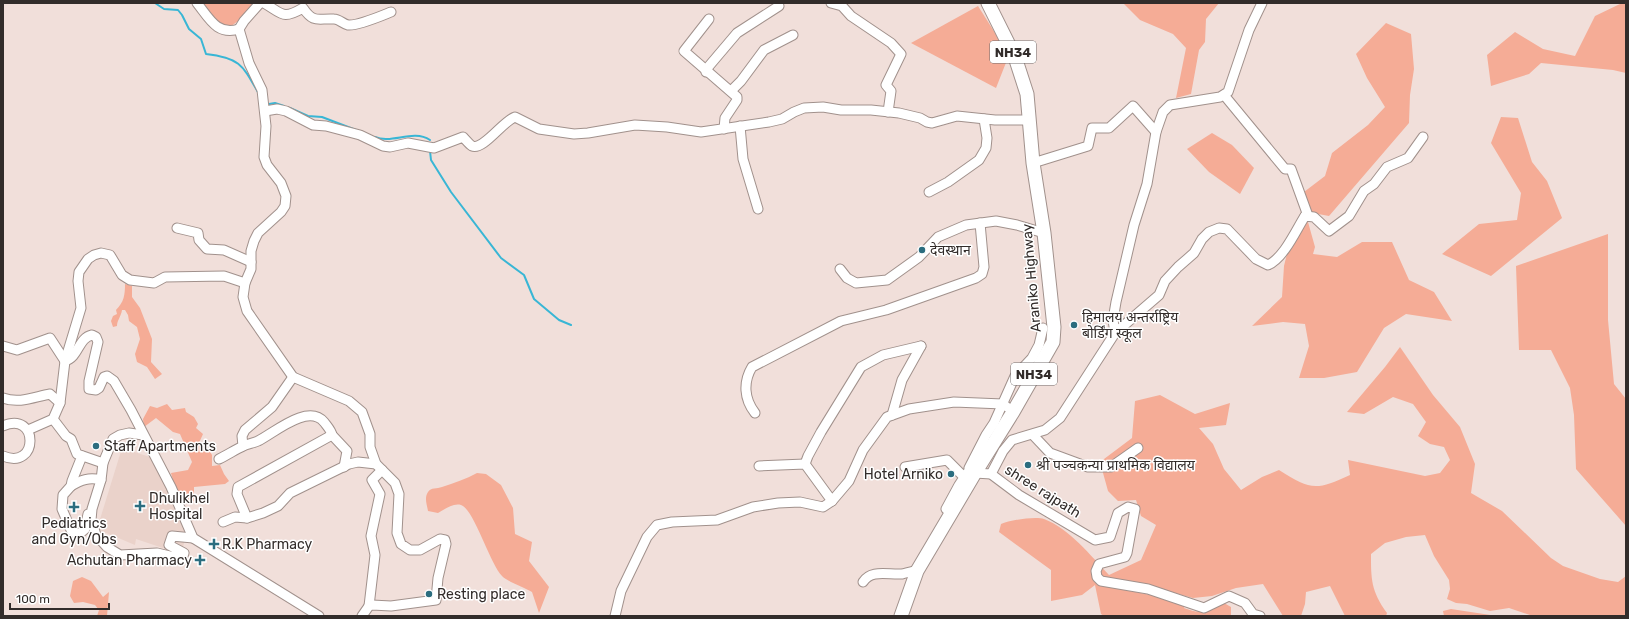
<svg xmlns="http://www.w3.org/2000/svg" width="1629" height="619" font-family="Rubik,'Noto Sans Devanagari',sans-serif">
<rect width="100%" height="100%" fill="#f1dfda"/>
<polygon fill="#ead2ca" points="122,448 153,458 183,525 186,536 181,554 136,539 135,545 97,529"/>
<g fill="#f5ac96">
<path d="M200 3H254C227 36 227 32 200 3Z"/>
<polygon points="1123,3 1219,3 1206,19 1205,42 1199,50 1191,94 1176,98 1186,48 1173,34 1140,20"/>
<polygon points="1622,3 1626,3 1626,73 1613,70 1541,63 1529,74 1491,86 1487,55 1515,32 1543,49 1575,56 1595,16"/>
<polygon points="978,6 1009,55 996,88 911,43"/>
<polygon points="1386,23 1411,34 1414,69 1410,95 1409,123 1329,216 1302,211 1304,192 1325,176 1332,153 1368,125 1385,107 1367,78 1356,54"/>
<polygon points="1501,117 1518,118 1532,162 1547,181 1562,218 1491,276 1442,254 1479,224 1517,220 1521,193 1491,143"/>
<polygon points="1212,133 1232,145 1254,168 1240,194 1209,172 1187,149"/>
<polygon points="1308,222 1315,247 1313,254 1337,257 1362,242 1392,242 1409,280 1434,292 1452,321 1406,314 1384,328 1357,372 1324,378 1299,378 1309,346 1305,324 1283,322 1252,326 1282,297 1284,266 1294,225"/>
<polygon points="1608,234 1608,320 1614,384 1626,399 1626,526 1576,469 1574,415 1570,388 1551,350 1519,350 1516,266"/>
<path d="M125 284 132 286V297L140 308 152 339 151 362 162 374 155 379 147 367 137 362 135 354 140 339 137 327 129 321 128 315 125 310H122C121 317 117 320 117 326L113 327 111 321 113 316 117 314 116 310C124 302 125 295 125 284Z"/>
<path d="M1400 347 1433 395 1460 427 1475 464 1471 493 1502 511 1551 558 1563 566 1600 579 1618 582 1626 576V616L1530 615 1509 608 1490 611 1467 604 1456 603 1447 599 1450 589 1449 580 1434 556 1425 535 1406 537 1385 543 1371 554C1371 579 1371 591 1387 613L1386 616H1345L1330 586 1306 592 1305 604 1301 616H1283L1263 584 1236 588 1212 596 1193 598 1149 586 1101 581 1096 584 1185 602 1184 608C1201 615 1208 611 1224 603L1231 607V616H1104L1101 614 1095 585 1082 595 1051 601V570L999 532 1001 524C1010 520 1036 516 1044 519 1069 528 1091 556 1109 575L1141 560 1156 525 1141 516 1136 500 1118 501 1108 491 1100 462 1132 438 1135 401 1160 395 1195 414 1230 403 1226 425 1199 428 1213 444 1224 469 1241 490 1262 477 1279 470C1310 490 1316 491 1350 475L1348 460 1425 476 1440 473 1450 460 1444 447 1430 444 1418 436 1426 422 1413 404 1393 397 1364 414 1347 412 1385 367Z"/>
<polygon points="167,404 172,410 185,408 186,412 194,417 198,424 196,428 203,434 199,443 205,444 212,455 212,466 220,465 224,474 229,481 225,484 194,487 194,501 180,505 171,473 188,470 192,462 180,434 173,432 156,418 144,427 143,419 150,406 157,408"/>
<path d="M477 473 486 474 501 485 513 508 515 534 532 542 529 561 549 587 539 613 532 592C525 588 508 582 502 576 490 564 474 509 461 505 453 503 445 509 438 513L428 511C427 505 424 498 428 492 431 487 437 489 442 487 454 483 466 479 477 473Z"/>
<polygon points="82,577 91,581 103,597 109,592 107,616 97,616 99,610 95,605 83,602 74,603 70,596 73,581"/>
<polygon points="1451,609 1497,616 1444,616 1443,611"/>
</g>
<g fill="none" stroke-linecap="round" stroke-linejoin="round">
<g stroke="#39b6d5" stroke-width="2">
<path d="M155 3 164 9 178 10 182 15 189 29 201 39 206 54C241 58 243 66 259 94"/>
<polyline points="269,104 275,103 284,106"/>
<polyline points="290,108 308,116 322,117 356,130"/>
<path d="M375 137C392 144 413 129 430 140"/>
<polyline points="430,151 431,160 451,192 501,258 524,275 534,299 559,320 571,325"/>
</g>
<g stroke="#a1918c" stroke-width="11">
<g id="minor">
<path d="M197 3C209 18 217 36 239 29"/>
<path d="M264 3C283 14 282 20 303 8 314 24 318 18 334 19 339 19 343 24 348 25 358 26 381 16 391 12"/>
<polyline points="831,3 842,6 851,16 891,43 901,54 886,85 891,91 888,112"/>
<polyline points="709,19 684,51 737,97 737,100 725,118 724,129"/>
<polyline points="239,29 249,63 262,90 266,126 264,157 267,165 281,183 286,196 285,206 281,212 258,233 254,241 251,251 251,269 245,283 243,297 247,311 293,377 349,401 362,412 370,434 370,447 376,464 395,483 399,494 397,533 401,544 410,550 420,550 440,539 445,540 446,544 438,578 436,600 391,606 372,605 369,606 362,616"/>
<polyline points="239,29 244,21 260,3"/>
<polyline points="706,72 709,66 737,33 779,6"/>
<polyline points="731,91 741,81 764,50 793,35"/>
<polyline points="1224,95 1285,169 1291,169 1307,213 1305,216"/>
<path d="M265 111 277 109 286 111 313 125 326 126 360 135 383 146 390 147 408 143 434 148 463 137C466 140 469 144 472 146 483 151 503 121 515 117L539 129 574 134 588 133 635 125 667 127 701 132 769 122 782 119 794 112 804 108 823 107 841 110H871L899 113 920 118 927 122 932 123 957 116 995 120H1030"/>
<polyline points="740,126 743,159 758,209"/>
<polyline points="1033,163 1088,146 1092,128 1109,128 1133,106 1156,132"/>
<polyline points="929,192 948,182 979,160 986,148 987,138 984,119"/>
<polyline points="177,228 198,233 199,240 207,249 224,250 251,262"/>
<polyline points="840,269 847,278 856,283 887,280 919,257 938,237 966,225 996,221 1017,225 1044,233"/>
<polyline points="1043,328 1039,345 1032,358 1015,376 994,423 986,435 969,468 975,473 991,474 1019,495 1095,540 1110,537 1118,513 1128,507 1135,509 1127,553 1125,557 1099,564 1096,571 1097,577 1101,581 1148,589 1204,608 1229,596 1245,603 1253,614 1260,616"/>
<polyline points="1115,333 1113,320 1116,302 1134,225 1147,184 1156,132 1163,112 1170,105 1220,97 1228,92 1249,30 1262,3"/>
<polyline points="3,346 17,350 50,338 65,361"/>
<polyline points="65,361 81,308 78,281 79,272 88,259 94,255 101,253 110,255 122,275 130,280 154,283 165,277 224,276 245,283"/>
<path d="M3 398C19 404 34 397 50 394L60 403"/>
<path d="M755 413C744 399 743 382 752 367L841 321 886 310 976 278 982 274 984 267 980 223"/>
<polyline points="892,415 902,380 921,346"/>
<polyline points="53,419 66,436 71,439 77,454 103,463"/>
<path d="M3 426C39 410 39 471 3 456"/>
<path d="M28 430 53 419 60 403 65 361C79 357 78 338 92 335L96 337 98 342 89 381V389L96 390 99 388 104 377 107 376 114 381 131 410 171 487 193 538 319 616"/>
<polyline points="143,435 129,433 120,435 113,439 103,463 101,480 92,509 91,520 96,535 107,547 120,555 157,553 182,559 184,553 169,545 172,536 193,538"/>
<polyline points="1033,435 1050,453 1088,467 1111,467 1138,448"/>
<polyline points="243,446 242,436 245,430 272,407 293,377"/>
<polyline points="82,456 72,481 71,486 63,495 62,509 71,530 78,535 85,529 88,514"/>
<path d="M219 459C227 455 235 450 243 446 248 444 253 443 258 441 274 433 308 403 324 422 327 426 331 430 332 435L347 451 344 467"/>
<polyline points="805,464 808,456 821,432 861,367 883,355 921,346"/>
<polyline points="759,466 805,464 832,501 849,481 863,450 887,417 909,409 954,402 1003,404 1007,407"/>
<polyline points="905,467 947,460 965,478"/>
<path d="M991 474 1003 451 1012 440 1045 430 1060 418 1115 333 1159 295 1165 281 1178 267 1194 253 1202 239 1209 232 1219 228 1227 229 1256 259 1268 265C1284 258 1296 230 1305 216L1314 217 1329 231 1349 216 1364 191 1374 184 1387 167 1408 158 1423 137"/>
<path d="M71 486C81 480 89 477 101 480"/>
<polyline points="946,509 959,485 967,473"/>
<polyline points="247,518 237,494 238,487 332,435"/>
<polyline points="223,522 235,517 247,518 263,513 278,506 290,493 349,464 358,462 376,464"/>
<path d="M863 582C871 569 888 575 902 574 907 573 911 571 917 571"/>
<polyline points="369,606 375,555 371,536 380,494 372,480 382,470"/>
<polyline points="615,616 621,591 647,537 657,525 672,522 717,520 753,507 778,503 800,502 823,507 832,501"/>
</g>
</g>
<g stroke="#a1918c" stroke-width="15">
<polyline id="highway" points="901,616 917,571 975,473 1013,412 1053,342 1054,327 1044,233 1033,163 1027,94 1015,57 988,3"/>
</g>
<use href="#minor" stroke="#fff" stroke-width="9"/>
<use href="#highway" stroke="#fff" stroke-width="13"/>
</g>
<g fill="#2b6d7f" stroke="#fff" stroke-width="1.5">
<circle cx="922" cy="250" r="4"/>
<circle cx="1074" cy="325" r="4"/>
<circle cx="96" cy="446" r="4"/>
<circle cx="1028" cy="465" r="4"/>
<circle cx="951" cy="474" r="4"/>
<path d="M138 500h4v4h4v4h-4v4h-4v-4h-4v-4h4z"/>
<path d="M72 501h4v4h4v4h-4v4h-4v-4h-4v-4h4z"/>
<path d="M212 538h4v4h4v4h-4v4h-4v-4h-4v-4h4z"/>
<path d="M198 554h4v4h4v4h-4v4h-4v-4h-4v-4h4z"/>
<circle cx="429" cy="594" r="4"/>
</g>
<g text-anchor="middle" stroke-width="3" stroke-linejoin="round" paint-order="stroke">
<g fill="#fff" stroke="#706b6a" stroke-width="1">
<rect x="990" y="41" width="46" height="22" rx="3"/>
<rect x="1011" y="363" width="46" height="22" rx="3"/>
</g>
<g font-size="13" font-weight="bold" fill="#322c2a">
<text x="1013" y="57">NH34</text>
<text x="1034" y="379">NH34</text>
</g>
<g font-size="14" fill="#322c2a" stroke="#fff" text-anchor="start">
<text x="930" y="255">देवस्थान</text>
<text x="1082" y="322">हिमालय अन्तर्राष्ट्रिय<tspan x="1082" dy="16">बोर्डिंग स्कूल</tspan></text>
<text x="104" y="451">Staff Apartments</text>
<text x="1036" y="470">श्री पञ्चकन्या प्राथमिक विद्यालय</text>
<text x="943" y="479" text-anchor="end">Hotel Arniko</text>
<text x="149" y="503">Dhulikhel<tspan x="149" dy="16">Hospital</tspan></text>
<text x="74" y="528" text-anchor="middle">Pediatrics<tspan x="74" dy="16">and Gyn/Obs</tspan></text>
<text x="222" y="549">R.K Pharmacy</text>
<text x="192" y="565" text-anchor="end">Achutan Pharmacy</text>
<text x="437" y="599">Resting place</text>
</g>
<g font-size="14" fill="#322c2a" stroke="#fff">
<text transform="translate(1031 278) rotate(-95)" y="5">Araniko Highway</text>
<text transform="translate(1043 491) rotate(32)" y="5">shree rajpath</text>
</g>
</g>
<rect width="1629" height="619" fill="none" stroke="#322c2a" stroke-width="8"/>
<path d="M10 603v6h99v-6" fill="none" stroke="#322c2a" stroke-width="2"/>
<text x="16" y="603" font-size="12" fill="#322c2a" stroke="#ffffff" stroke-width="3" paint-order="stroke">100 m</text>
</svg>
